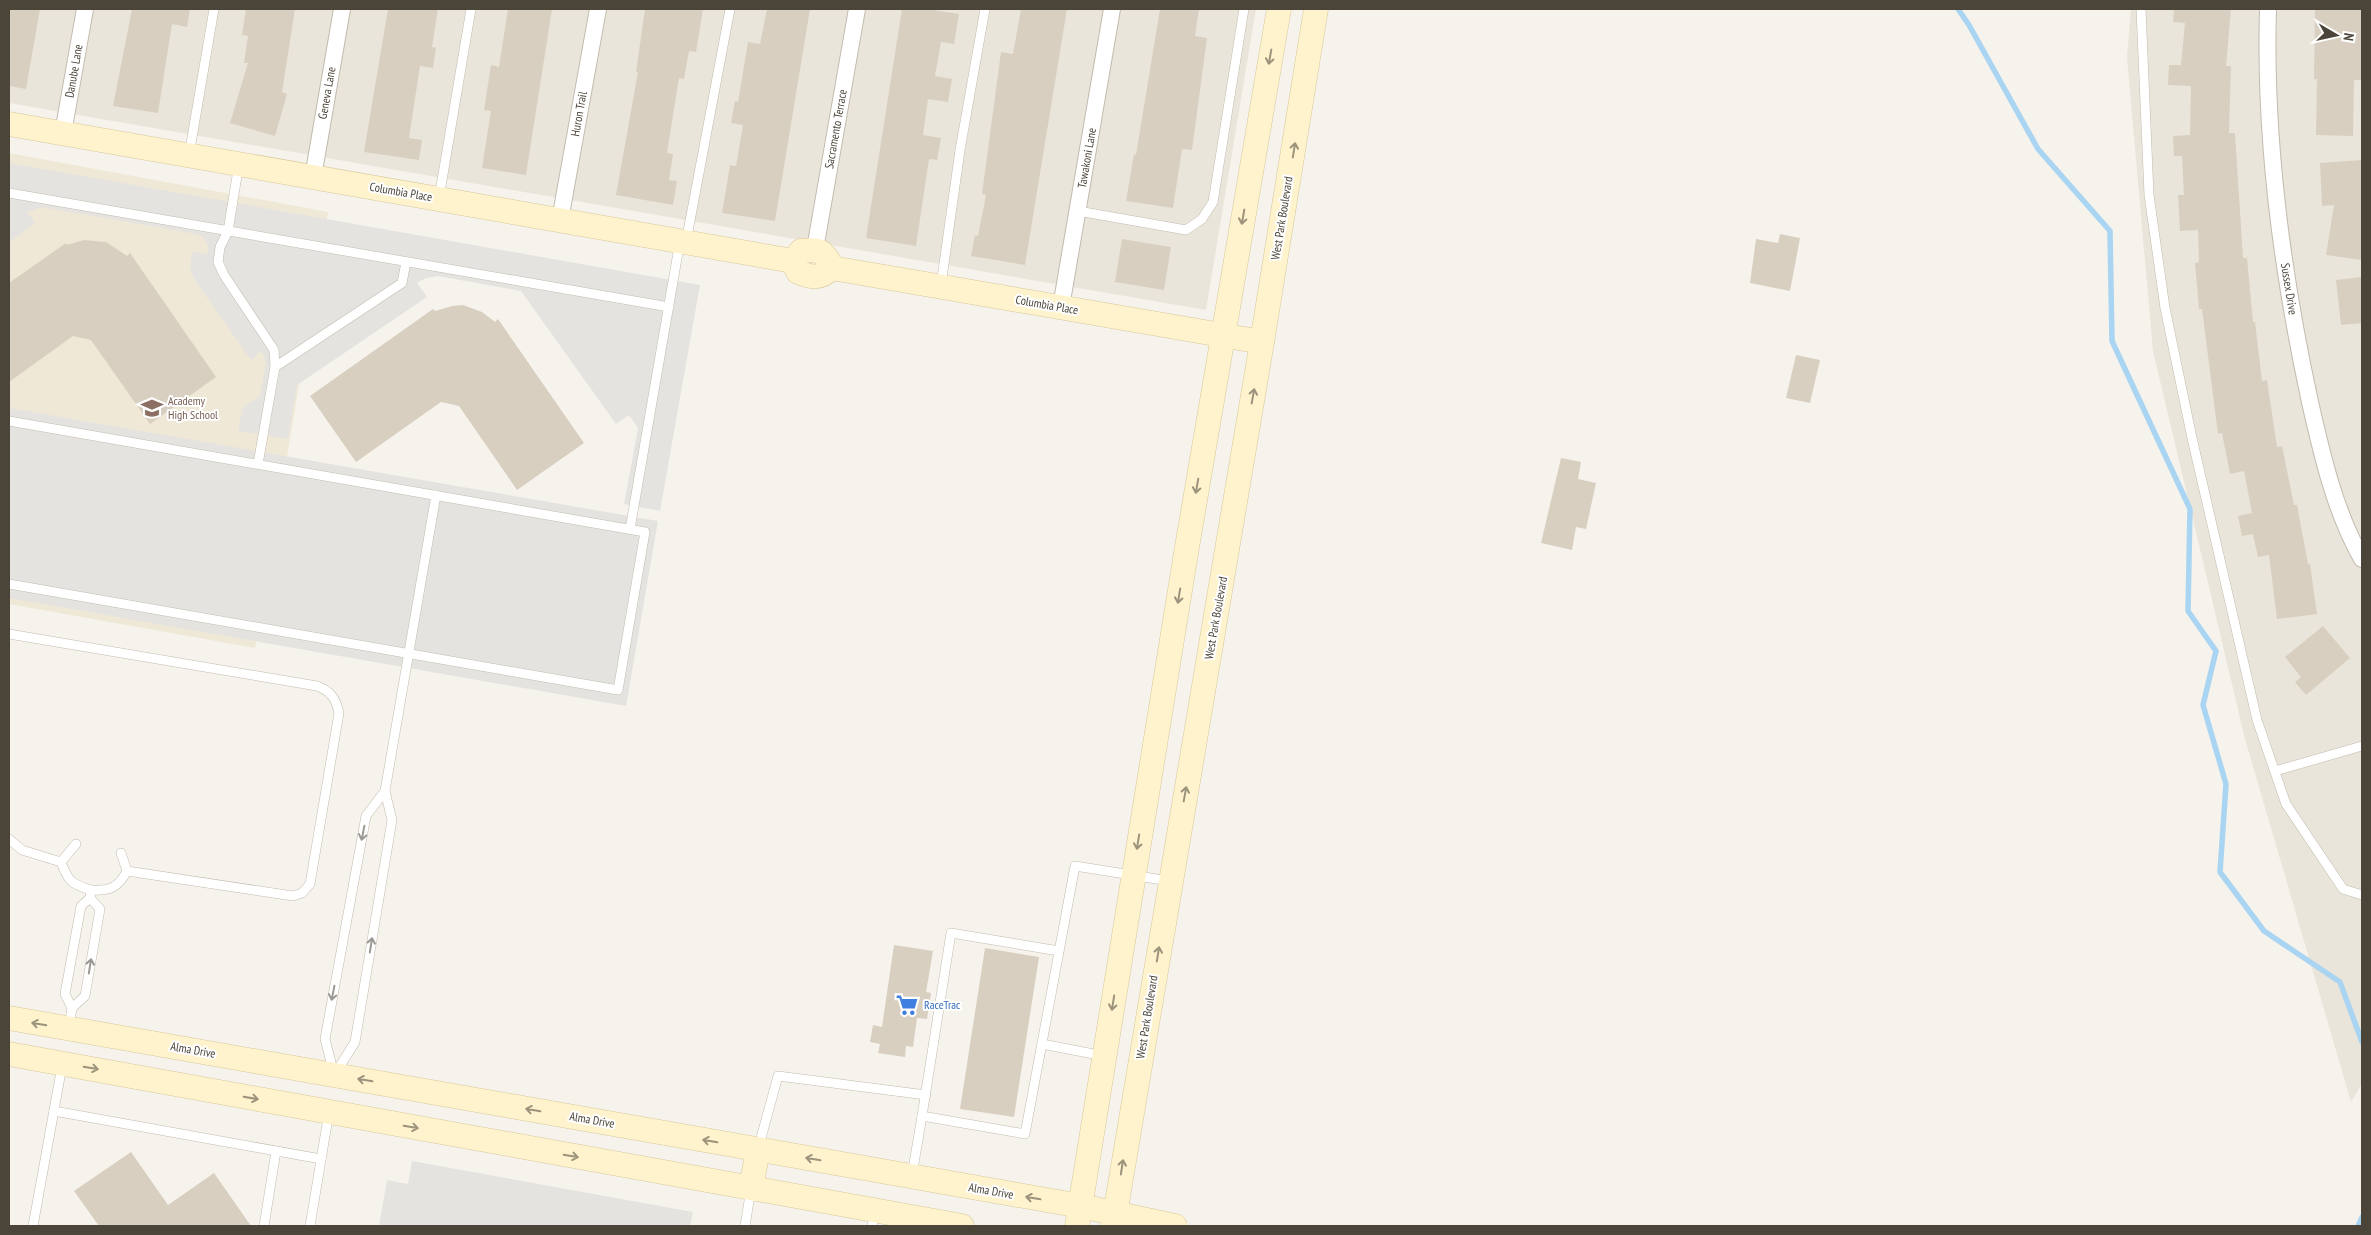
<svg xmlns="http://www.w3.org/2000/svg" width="2371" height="1235" font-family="'PT Sans Narrow',sans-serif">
<rect width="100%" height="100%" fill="#f6f3ec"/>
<g fill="#eae5da">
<polygon points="9,9 1256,9 1206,310 9,103"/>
<polygon points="2131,9 2362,9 2362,1084 2351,1102 2245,739 2153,351 2127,58"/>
</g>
<polygon fill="#efe8d6" points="9,153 328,212 255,648 9,604"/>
<g fill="#e5e3e0">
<polygon points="9,163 700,285 660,511 624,504 638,428 629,415 616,424 521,291 438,276 426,278 417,283 427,297 297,385 288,439 238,431 243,407 260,396 266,362 262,351 251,360 194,279 190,267 192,252 208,254 208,246 203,237 197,234 42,207 27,212 35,223 9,242"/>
<polygon points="9,408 658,521 626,706 9,598"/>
<polygon points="412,1161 693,1212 690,1226 379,1226 387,1180 408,1184"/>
</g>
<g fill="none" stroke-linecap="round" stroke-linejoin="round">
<g stroke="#a9d4f2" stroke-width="5.5">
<polyline points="1958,9 1969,25 2038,149 2110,231 2112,341 2190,509 2188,611 2216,651 2203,705 2226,784 2220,872 2264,931 2340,982 2362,1042"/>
<polyline points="2358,1226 2362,1217"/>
</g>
</g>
<g fill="#d8cfc1">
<polygon points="9,9 40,9 26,89 9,86"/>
<polygon points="132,9 190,9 187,27 172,24 158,113 113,106"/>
<polygon points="246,9 295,9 282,92 287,94 275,136 230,123 248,63 244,63 248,36 242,35"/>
<polygon points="388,9 438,9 432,47 436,48 433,68 420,66 409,138 422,140 419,160 364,152"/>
<polygon points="508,9 552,9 526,175 482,168 491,111 484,110 491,65 499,67"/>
<polygon points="645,9 703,9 696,52 689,51 684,79 679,78 667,153 673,154 669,180 677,181 673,205 616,195 638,72 636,72"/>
<polygon points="767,9 810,9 775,221 722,213 730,165 736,166 743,125 731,123 735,101 738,102 748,42 760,44"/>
<polygon points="902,9 926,9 959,14 954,44 941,42 935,76 952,79 948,102 928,99 923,135 941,138 937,160 929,159 916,246 866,238"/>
<polygon points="1021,9 1067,9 1025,265 971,256 975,235 978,236 986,195 982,194 1001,52 1013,54"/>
<polygon points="1160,9 1199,9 1195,36 1207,38 1192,150 1182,149 1173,208 1126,201 1134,154 1136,155"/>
<polygon points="2174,9 2231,9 2226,66 2231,66 2229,133 2235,133 2243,258 2247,258 2253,322 2255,322 2262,381 2267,380 2277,447 2282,446 2294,505 2297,505 2308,564 2310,564 2317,614 2277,619 2269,555 2258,557 2253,534 2242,536 2238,516 2252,513 2244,471 2230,474 2222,433 2218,434 2202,309 2199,309 2195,263 2199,262 2198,230 2180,231 2178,195 2184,195 2182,156 2174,156 2173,136 2190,135 2191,86 2168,85 2169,65 2181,65 2185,23 2173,22"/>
<polygon points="2315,9 2362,9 2362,80 2354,80 2353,136 2316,135 2317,79 2314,79"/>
<polygon points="2362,160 2362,260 2326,255 2334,205 2322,206 2320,163"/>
<polygon points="1780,234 1800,238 1790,291 1750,283 1756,239 1778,243"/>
<polygon points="1122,239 1171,247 1164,290 1115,282"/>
<polygon points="84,240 106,242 127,256 130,253 216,377 150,424 91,340 73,336 9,382 9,283 66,243 67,245"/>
<polygon points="2362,277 2362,323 2341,325 2336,280"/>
<polygon points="463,305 482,312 495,322 498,319 584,443 517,490 459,406 441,402 356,462 310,396 433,309 435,311 452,306"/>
<polygon points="1796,355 1820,360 1810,403 1786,398"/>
<polygon points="1561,458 1581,462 1578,479 1596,483 1586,529 1576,527 1572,550 1541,543"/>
<polygon points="2323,626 2350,658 2306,695 2295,682 2301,677 2285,657"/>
<polygon points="894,945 933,951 926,992 931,993 927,1019 917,1018 913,1047 906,1046 905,1057 878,1053 880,1044 870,1042 873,1025 882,1027"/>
<polygon points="985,948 1039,957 1014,1117 960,1109"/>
<polygon points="131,1152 168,1205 214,1173 251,1226 99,1226 74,1191"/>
</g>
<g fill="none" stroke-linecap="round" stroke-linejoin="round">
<g stroke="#c2bbae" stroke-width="10">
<g id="lane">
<polyline points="2141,9 2149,195 2165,308 2192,438 2257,720 2286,804 2343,889 2362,895"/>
<polyline points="189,155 214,9"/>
<polyline points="239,164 228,231 220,247 218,262 224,275 274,350 275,367 258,464"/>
<polyline points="9,193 669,307"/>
<polyline points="439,198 471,9"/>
<polyline points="1078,211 1186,230 1202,219 1213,202 1244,9"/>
<polyline points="686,242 730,9"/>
<polyline points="941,285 960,150 985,9"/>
<polyline points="275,367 402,283 406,262"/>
<polyline points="9,421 645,532 618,690 9,584"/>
<polyline points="630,529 680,241"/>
<path d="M9 634 317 686C331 691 336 699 339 713L310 884 302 893 293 896 127 871C118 888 110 891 91 890L90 898"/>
<polyline points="2275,771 2362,746"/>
<path d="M9 839 22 850 61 862C68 881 71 884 91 890"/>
<polyline points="121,853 127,871"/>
<polyline points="61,862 76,844"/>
<polyline points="1059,951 951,933 922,1116 1025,1134 1075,866 1169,881"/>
<polyline points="69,1027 72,1008 65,994 81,906 90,898 100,909 85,996 72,1008"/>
<polyline points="1042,1044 1104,1056"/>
<polyline points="334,1074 325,1039 366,816 385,791"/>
<polyline points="335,1074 355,1042 392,820 385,791 436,495"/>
<polyline points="54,1111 321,1159"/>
<polyline points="758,1149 778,1076 926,1095"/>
<polyline points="912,1175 922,1116"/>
<polyline points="33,1226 62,1066"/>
<polyline points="264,1226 276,1151"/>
<polyline points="310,1226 329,1112"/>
<polyline points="745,1226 751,1189"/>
<polyline points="872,1226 875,1211"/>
</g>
</g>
<g stroke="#c2bbae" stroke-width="18">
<g id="street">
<path d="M2268 9C2264 141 2282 273 2310 402 2322 455 2335 512 2362 559"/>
<polyline points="63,133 85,9"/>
<polyline points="313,177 342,9"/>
<polyline points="560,220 598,9"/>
<polyline points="815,249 857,9"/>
<polyline points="1061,307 1112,9"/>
</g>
</g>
<g stroke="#d6c79b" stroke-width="25">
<g id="secondary">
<polyline points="9,124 793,261"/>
<path d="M793 261 801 251C819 249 824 250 832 268"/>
<path d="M793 261 798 272C812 278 820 279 832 268"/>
<polyline points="832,268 1262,342"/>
<polyline points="9,1018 1081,1206 1175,1226"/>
<polyline points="9,1054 962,1226"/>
<polyline points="751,1188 758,1149"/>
<polyline points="1077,1226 1187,547 1279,9"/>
<polyline points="1113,1226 1262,342 1316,9"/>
</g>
</g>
<use href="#lane" stroke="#fff" stroke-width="9"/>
<use href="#street" stroke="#fff" stroke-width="16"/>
<use href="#secondary" stroke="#fff3cd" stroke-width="24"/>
</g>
<defs><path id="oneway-shaft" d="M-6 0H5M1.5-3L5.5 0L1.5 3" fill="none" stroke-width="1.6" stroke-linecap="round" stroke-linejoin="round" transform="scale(1.25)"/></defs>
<g stroke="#9c937c">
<use href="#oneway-shaft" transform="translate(1270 57) rotate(100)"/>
<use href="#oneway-shaft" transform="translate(1294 150) rotate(-81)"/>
<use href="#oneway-shaft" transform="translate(1243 217) rotate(100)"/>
<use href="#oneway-shaft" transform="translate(1253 396) rotate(-80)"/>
<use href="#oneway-shaft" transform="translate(1197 486) rotate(100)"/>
<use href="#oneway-shaft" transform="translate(1179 596) rotate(99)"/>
<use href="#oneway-shaft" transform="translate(1185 794) rotate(-80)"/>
<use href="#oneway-shaft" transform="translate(1138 842) rotate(99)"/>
<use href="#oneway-shaft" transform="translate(1158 954) rotate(-81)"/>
<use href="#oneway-shaft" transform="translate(1113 1003) rotate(99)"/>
<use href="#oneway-shaft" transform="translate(39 1024) rotate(-170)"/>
<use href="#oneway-shaft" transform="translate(91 1068) rotate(10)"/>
<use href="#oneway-shaft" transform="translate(365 1080) rotate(-170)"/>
<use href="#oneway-shaft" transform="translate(251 1098) rotate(10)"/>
<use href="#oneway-shaft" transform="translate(533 1110) rotate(-170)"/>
<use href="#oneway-shaft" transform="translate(411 1127) rotate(10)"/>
<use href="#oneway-shaft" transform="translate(710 1141) rotate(-170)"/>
<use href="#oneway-shaft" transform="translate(571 1156) rotate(10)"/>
<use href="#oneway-shaft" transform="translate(813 1159) rotate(-170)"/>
<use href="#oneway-shaft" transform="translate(1122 1167) rotate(-81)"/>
<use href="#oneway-shaft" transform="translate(1033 1198) rotate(-170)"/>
</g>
<g stroke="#9c9892">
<use href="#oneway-shaft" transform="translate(363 833) rotate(101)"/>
<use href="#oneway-shaft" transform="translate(371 945) rotate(-81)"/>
<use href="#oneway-shaft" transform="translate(90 966) rotate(-81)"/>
<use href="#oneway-shaft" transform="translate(333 993) rotate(101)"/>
</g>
<defs>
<g id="school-bare" transform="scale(1.725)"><path d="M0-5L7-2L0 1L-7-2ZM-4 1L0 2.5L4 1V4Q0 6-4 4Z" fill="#8d6e63" stroke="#fff" stroke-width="2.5" paint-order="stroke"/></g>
<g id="supermarket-bare" transform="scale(1.725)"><path d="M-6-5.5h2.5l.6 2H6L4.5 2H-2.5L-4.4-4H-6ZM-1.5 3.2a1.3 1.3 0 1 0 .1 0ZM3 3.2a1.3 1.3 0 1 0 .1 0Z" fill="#3f7fe0" stroke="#fff" stroke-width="2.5" paint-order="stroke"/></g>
</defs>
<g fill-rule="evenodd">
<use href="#school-bare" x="152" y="408"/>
<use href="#supermarket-bare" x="907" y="1005"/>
</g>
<g text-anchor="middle" stroke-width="4" stroke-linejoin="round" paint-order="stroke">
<g font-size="12" fill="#4b4439" stroke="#fff">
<text transform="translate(74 71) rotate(-80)" y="4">Danube Lane</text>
<text transform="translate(327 93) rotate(-80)" y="4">Geneva Lane</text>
<text transform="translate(579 114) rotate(-80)" y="4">Huron Trail</text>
<text transform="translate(836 129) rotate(-80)" y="4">Sacramento Terrace</text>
<text transform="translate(1087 158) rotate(-80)" y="4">Tawakoni Lane</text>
<text transform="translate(401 192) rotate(10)" y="4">Columbia Place</text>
<text transform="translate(1282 218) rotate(-81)" y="4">West Park Boulevard</text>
<text transform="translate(2289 289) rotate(81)" y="4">Sussex Drive</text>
<text transform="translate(1047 305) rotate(10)" y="4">Columbia Place</text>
<text transform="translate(1216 618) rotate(-80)" y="4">West Park Boulevard</text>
<text transform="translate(1147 1017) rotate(-81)" y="4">West Park Boulevard</text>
<text transform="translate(193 1050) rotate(10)" y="4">Alma Drive</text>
<text transform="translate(592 1120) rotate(10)" y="4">Alma Drive</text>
<text transform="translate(991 1191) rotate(10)" y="4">Alma Drive</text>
</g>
<g font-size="12" fill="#785e54" stroke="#fff" text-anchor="start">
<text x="168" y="405">Academy<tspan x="168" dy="14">High School</tspan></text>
</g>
<g font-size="12" fill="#366cbe" stroke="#fff" text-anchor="start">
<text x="924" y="1009">RaceTrac</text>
</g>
</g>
<rect width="2371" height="1235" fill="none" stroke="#4b4439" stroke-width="20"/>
<g transform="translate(2336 35) rotate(99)" stroke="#ffffff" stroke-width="4" paint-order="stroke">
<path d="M0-4L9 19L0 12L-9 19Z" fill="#4b4439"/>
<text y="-8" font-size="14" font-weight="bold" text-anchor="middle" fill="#4b4439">N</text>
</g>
</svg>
